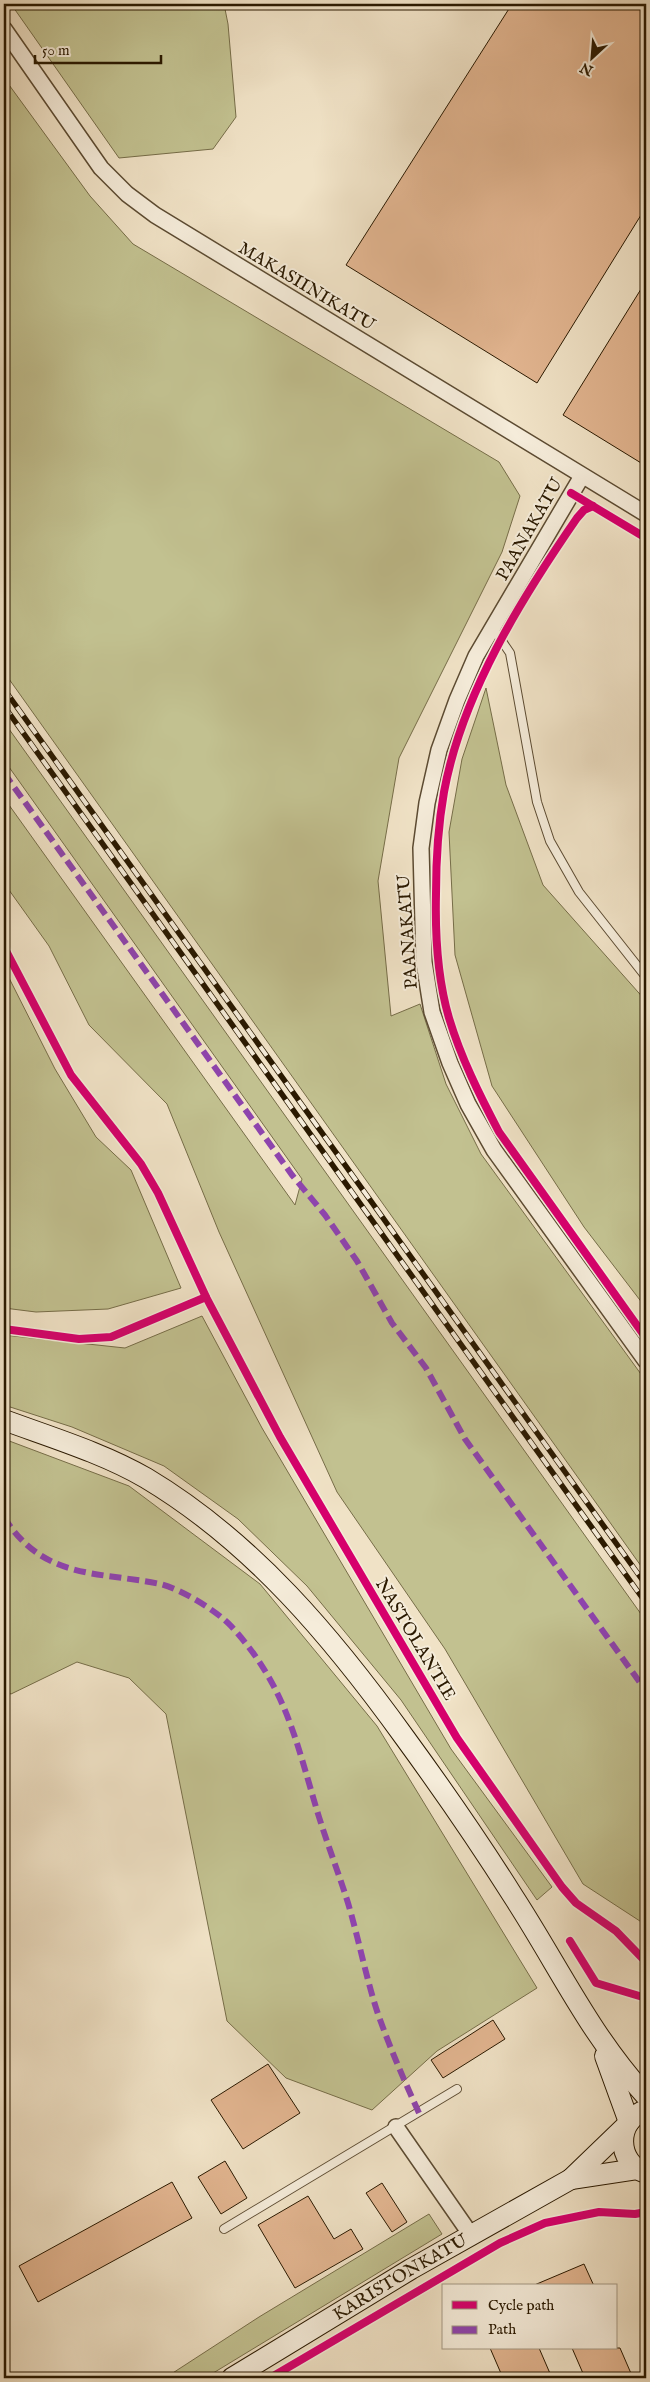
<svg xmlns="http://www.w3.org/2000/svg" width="650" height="2382" font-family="'IM FELL English',serif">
<rect width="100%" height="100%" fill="#f0e2c6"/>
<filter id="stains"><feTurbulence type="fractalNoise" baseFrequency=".004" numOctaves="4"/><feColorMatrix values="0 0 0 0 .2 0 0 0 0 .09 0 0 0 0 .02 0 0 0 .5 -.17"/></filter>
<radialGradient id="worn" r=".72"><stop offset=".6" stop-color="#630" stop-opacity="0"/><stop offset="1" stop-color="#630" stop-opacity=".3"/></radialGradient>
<g fill="#c2c190" stroke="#766d48">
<polygon points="11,4 224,4 228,24 236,117 213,149 119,158"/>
<polygon points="4,78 90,196 133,244 499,462 520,496 502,552 399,758 378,881 391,1016 420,1004 446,1084 481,1154 646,1381 646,1573 4,672"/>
<polygon points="486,688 506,785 543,885 646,1001 646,1308 584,1227 492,1086 455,955 449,832 462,759"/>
<polygon points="4,722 646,1621 646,1925 583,1884 445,1649 337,1492 219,1232 167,1104 89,1025 49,946 4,883 4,798 295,1205 302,1179 4,760"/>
<polygon points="4,968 55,1069 96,1137 131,1170 181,1288 108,1309 36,1312 4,1308"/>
<polygon points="202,1316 262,1428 451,1749 552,1887 537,1900 401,1700 307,1586 238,1519 164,1466 72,1427 4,1405 4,1335 125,1348"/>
<polygon points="4,1439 129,1486 260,1584 377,1726 537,1988 437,2051 372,2110 286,2078 227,2021 166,1714 129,1678 77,1662 11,1694 4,1691"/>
<polygon points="429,2214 442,2234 205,2378 165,2378 259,2317"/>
</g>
<g fill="#e1b48f" stroke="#2a1900">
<polygon points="512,4 646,4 646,207 537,383 346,265"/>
<polygon points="646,281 646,466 563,415"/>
<polygon points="493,2020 505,2039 443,2078 431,2060"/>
<polygon points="268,2064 300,2113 243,2149 211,2100"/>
<polygon points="225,2161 247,2198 221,2214 198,2177"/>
<polygon points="172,2182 192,2218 38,2302 19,2266"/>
<polygon points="382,2183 407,2222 392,2232 366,2193"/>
<polygon points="308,2196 334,2239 351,2229 363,2249 295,2288 258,2225"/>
<polygon points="584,2264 594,2286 532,2286"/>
<polygon points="490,2348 539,2348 552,2378 503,2378"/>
<polygon points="572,2348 620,2348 633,2378 585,2378"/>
</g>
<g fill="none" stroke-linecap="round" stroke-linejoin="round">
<g stroke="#5c4b32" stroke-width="10">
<g id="lane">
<polyline points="493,628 510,653 537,802 550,841 579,892 646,977"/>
<polyline points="224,2229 457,2089"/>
</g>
</g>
<g stroke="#5c4b32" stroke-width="18">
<g id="street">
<polyline points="4,29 101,168 127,194 155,215 646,514"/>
<polyline points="582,476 476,656 457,700 439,750 427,803 421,848 424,962 432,1012 450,1063 468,1104 494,1150 646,1361"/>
<polyline points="396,2127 471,2235"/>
</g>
</g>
<g stroke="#2a1900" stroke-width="22">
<g id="secondary">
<path d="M4 1420C50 1437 103 1453 146 1478 253 1542 333 1638 405 1738 443 1790 479 1842 513 1896 558 1965 590 2035 646 2096"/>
<polyline points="605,2056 629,2122"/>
<path d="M646 2110C615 2120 616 2163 646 2173"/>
<polyline points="571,2179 637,2169"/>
<path id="s1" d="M232 2378 411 2269 571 2179 626 2126"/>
</g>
</g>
<use href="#lane" stroke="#f5ecda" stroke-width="8"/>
<use href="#street" stroke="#f5ecda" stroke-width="15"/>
<use href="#secondary" stroke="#f5ecda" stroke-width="20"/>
<g stroke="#2a1900" stroke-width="5.5">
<g id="rail">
<polyline points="4,689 646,1585"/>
<polyline points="4,706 646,1603"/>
</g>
</g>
<use href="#rail" stroke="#f5ecda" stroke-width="4" stroke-dasharray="11" stroke-linecap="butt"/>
<g stroke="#8e44ad" stroke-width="6" stroke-dasharray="12 6" stroke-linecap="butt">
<polyline points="4,773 292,1175 325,1215 357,1261 392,1323 426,1368 465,1439 646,1691"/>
<path d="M4 1517C43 1580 97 1571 160 1584 181 1589 217 1611 231 1626 287 1687 296 1742 319 1817 328 1846 339 1874 348 1903 359 1940 366 1978 378 2014 390 2048 404 2080 419 2113"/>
</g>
<g stroke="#f5ecda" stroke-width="11">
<g id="cycleway">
<polyline points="571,493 646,538"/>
<path d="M593 506 584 510 577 518C521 599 462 694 444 792 438 826 436 860 436 894 435 936 437 977 449 1018 461 1058 480 1096 499 1132L646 1338"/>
<polyline points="4,947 71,1075 141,1164 158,1193 206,1297 280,1437 457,1738 562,1887 576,1903 616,1931 646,1962"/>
<polyline points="4,1329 79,1339 111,1337 206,1297"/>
<polyline points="570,1941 596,1983 646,1998"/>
<polyline points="270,2378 500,2243 545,2223 599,2212 635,2214 646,2212"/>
</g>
</g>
<use href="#cycleway" stroke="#d6006c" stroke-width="8"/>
</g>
<g text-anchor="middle" stroke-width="4" stroke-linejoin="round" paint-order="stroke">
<g font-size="18" fill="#2a1900" stroke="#f5ecda">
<text transform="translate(307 286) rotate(31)" y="6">MAKASIINIKATU</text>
<text transform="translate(529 529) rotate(-60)" y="6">PAANAKATU</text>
<text transform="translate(407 932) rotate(-94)" y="6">PAANAKATU</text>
<text transform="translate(416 1639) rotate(59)" y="6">NASTOLANTIE</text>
<text dy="6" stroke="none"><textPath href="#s1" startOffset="196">KARISTONKATU</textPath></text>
</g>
</g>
<rect width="650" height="2382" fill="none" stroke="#f0e2c6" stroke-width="20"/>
<rect x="5" y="5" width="640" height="2372" fill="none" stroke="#2a1900" stroke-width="2.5"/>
<rect x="10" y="10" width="630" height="2362" fill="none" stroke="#2a1900"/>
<rect x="442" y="2284" width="175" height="65" fill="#f5ecda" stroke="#a49883"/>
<rect x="452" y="2301" width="25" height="8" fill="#d6006c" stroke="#a49883"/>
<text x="488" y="2310" font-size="15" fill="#2a1900">Cycle path</text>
<rect x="452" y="2326" width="25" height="8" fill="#8e44ad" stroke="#a49883"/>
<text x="488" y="2334" font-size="15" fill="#2a1900">Path</text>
<g transform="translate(592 58) rotate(206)" stroke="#f5ecda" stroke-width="4" paint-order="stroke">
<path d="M0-4L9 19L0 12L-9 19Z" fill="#2a1900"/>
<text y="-8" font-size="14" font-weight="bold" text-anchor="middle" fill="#2a1900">N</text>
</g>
<path d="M35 55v8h126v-8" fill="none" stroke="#2a1900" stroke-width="2.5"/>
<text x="42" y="55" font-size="15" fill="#2a1900" stroke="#f5ecda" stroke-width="4" paint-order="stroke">50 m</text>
<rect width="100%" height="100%" filter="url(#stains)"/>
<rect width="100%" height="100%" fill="url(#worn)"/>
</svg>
